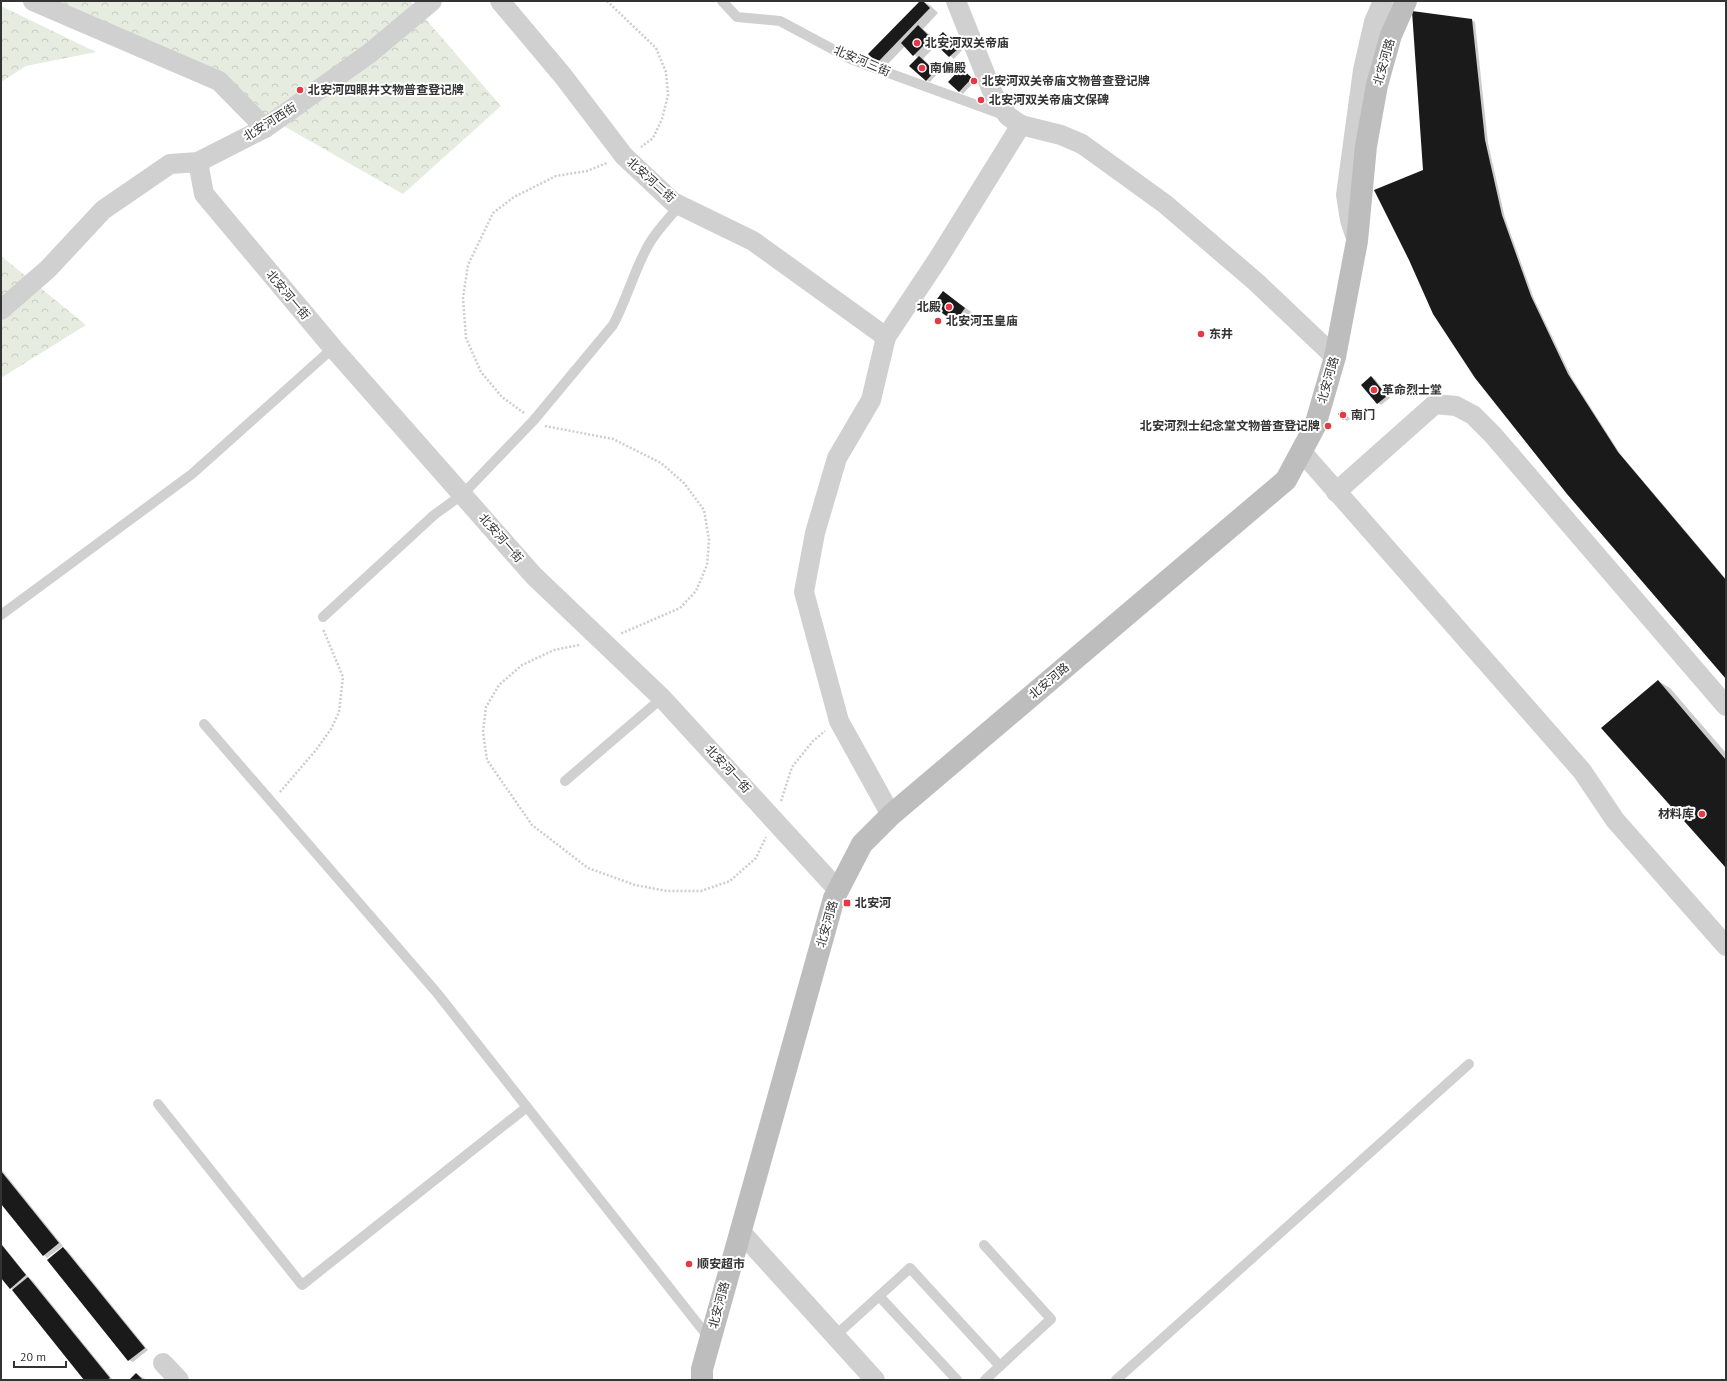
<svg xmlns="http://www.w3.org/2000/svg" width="1727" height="1381" font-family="'PT Sans','Noto Sans SC',sans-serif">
<defs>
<pattern id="forest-crowns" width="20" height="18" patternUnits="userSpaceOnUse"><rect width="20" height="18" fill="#e6ecdf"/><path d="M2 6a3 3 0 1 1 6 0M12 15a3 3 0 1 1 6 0" fill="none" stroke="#c6cbc0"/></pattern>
</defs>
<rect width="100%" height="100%" fill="#fff"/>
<g fill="url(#forest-crowns)">
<polygon points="34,1 410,1 501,106 403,194 233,97"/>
<polygon points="1,6 96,52 26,66 1,82"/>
<polygon points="1,256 86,325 1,378"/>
</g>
<g fill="#0003">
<polygon points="921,1 930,5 938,13 923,29 936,40 943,33 962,50 954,59 937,44 923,59 938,73 930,82 926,80 918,58 905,46 886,66 878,62"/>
<polygon points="1472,20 1475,22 1488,143 1505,218 1534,299 1572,378 1621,455 1726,579 1726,679 1424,171"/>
<polygon points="962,69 975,81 963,94 959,91"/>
<polygon points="943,292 973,313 963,326 955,321"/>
<polygon points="1371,377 1375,379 1390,398 1381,405 1378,403"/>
<polygon points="1343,412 1350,419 1347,421 1344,419"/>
<polygon points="1658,681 1670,688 1726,753 1726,867"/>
<polygon points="1,1169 63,1246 47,1258 44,1255 1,1203"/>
<polygon points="1,1243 29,1278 32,1280 113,1380 86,1380 14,1290 11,1288 1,1276"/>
<polygon points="63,1248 67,1250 148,1350 133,1362 129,1360"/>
<polygon points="137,1374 147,1380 130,1380"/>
</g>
<g fill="#1a1a1a">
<polygon points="920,1 923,1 930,8 877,63 868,54"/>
<polygon points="1412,11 1472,19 1485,140 1502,215 1531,296 1568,374 1618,452 1726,580 1726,679 1567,494 1475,378 1433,314 1409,260 1374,190 1423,170"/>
<polygon points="918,25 931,38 913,56 901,43"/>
<polygon points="943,32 959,48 949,57 933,42"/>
<polygon points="919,56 935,71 926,81 909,66"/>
<polygon points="961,68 972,78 959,92 948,82"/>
<polygon points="943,291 965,308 955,322 932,306"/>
<polygon points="1371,376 1387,396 1377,404 1361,385"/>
<polygon points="1342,410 1347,416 1343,420 1338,414"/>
<polygon points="1658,680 1726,760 1726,868 1601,728"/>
<polygon points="1,1171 59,1243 43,1256 1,1204"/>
<polygon points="1,1244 26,1275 10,1289 1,1278"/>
<polygon points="63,1247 145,1348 128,1361 47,1260"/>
<polygon points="28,1277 110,1378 107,1380 84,1380 12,1290"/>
<polygon points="136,1373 143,1380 129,1380"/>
</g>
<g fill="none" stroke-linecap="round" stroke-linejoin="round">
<g stroke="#cdcdcd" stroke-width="2.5" stroke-dasharray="2 2" stroke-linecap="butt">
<polyline points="607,1 656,48 666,72 668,95 662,119 653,138 641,147"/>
<polyline points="524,413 502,397 481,372 466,338 463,298 468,265 493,213 514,197 556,176 587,171 607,163"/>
<polyline points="545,426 613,439 661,463 684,483 704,510 709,540 707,565 696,591 680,608 620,634"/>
<polyline points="579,645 554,650 522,665 499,685 486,707 483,732 487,760 532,825 588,868 635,885 667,891 701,891 730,881 756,858 766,837"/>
<polyline points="280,792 316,750 331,729 339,712 343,677 323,629"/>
<polyline points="781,801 792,767 813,741 825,731"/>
</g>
<g stroke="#d0d0d0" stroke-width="10">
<polyline points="722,1 737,17 780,21 853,60 1004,115"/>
<polyline points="1,615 192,474 333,348"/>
<path d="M323 617 434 515 463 494 534 420 613 325C627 299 634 270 649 244 657 230 670 217 680 205"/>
<polyline points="204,724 437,993 709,1338"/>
<polyline points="565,781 662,698"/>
<polyline points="158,1104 302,1285 527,1107"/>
<polyline points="879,1296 957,1380"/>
<polyline points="835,1336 910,1268 1000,1366 1051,1319 984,1245"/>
<polyline points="985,1380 1000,1366"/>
<polyline points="1116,1380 1469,1064"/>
</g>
<g stroke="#d0d0d0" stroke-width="20">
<polyline points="33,1 219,81 265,128"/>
<polyline points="500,1 563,76 624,156 673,202 753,241 886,337"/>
<polyline points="956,1 994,96 1008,116 1021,125"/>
<polyline points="198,162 204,194 333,348 534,576 662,698 838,890"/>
<polyline points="1356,238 1350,220 1346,195 1363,70 1374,22 1383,1"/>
<polyline points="1,310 48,269 103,210 170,164 198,162 265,128 370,53 432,1"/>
<polyline points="1302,452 1582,771 1615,820 1726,946"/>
<polyline points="1336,492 1435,404 1456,406 1473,415 1493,435 1726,706"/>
<polyline points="891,815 839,721 804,592 815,533 837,458 871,400 886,337 938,259 1021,125 1061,135 1082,144 1165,204 1256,282 1335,357"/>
<polyline points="740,1231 875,1380"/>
<polyline points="163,1363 179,1380"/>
</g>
<polyline stroke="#bdbdbd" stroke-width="22" points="702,1380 702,1369 834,898 862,844 891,815 1286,480 1315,426 1335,357 1357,241 1366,146 1377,85 1391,35 1406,1"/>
</g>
<g fill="#e63946" stroke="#fff" stroke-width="1.5">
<circle cx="917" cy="43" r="4"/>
<circle cx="922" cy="68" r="4"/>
<circle cx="974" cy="81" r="4"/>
<circle cx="300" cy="90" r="4"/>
<circle cx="981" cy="100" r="4"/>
<circle cx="949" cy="307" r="4"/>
<circle cx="938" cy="321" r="4"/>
<circle cx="1201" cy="334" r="4"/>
<circle cx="1374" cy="390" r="4"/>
<circle cx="1343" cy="415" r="4"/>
<circle cx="1328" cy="426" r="4"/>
<circle cx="1702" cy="814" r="4"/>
<rect x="843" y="899" width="8" height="8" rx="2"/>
<circle cx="689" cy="1264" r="4"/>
</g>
<g text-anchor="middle" stroke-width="4" stroke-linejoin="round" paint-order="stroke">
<g font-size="12" font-weight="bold" fill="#333" stroke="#fff" text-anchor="start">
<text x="925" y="47">北安河双关帝庙</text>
<text x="930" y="72">南偏殿</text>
<text x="982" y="85">北安河双关帝庙文物普查登记牌</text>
<text x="308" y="94">北安河四眼井文物普查登记牌</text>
<text x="989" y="104">北安河双关帝庙文保碑</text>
<text x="941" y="311" text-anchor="end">北殿</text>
<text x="946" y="325">北安河玉皇庙</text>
<text x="1209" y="338">东井</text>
<text x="1382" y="394">革命烈士堂</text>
<text x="1351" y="419">南门</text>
<text x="1320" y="430" text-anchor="end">北安河烈士纪念堂文物普查登记牌</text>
<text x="1694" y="818" text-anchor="end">材料库</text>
<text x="855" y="907">北安河</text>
<text x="697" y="1268">顺安超市</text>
</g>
<g font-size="12" fill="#333" stroke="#fff">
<text transform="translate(862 61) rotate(23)" y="4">北安河三街</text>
<text transform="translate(1384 62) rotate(-74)" y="4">北安河路</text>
<text transform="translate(270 122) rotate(-32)" y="4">北安河西街</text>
<text transform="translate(651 180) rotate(42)" y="4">北安河二街</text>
<text transform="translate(288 295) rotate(50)" y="4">北安河一街</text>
<text transform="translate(1328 380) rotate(-74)" y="4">北安河路</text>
<text transform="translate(501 538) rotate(49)" y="4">北安河一街</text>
<text transform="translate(1049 681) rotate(-40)" y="4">北安河路</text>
<text transform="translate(728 769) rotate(47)" y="4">北安河一街</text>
<text transform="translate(827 924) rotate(-74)" y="4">北安河路</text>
<text transform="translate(719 1305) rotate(-75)" y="4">北安河路</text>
</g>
</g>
<rect width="1727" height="1381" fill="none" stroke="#333333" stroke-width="4"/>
<path d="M14 1361v6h52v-6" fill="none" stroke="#333333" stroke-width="2"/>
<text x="20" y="1361" font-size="12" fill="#333333" stroke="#ffffff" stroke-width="3" paint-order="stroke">20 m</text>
</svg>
